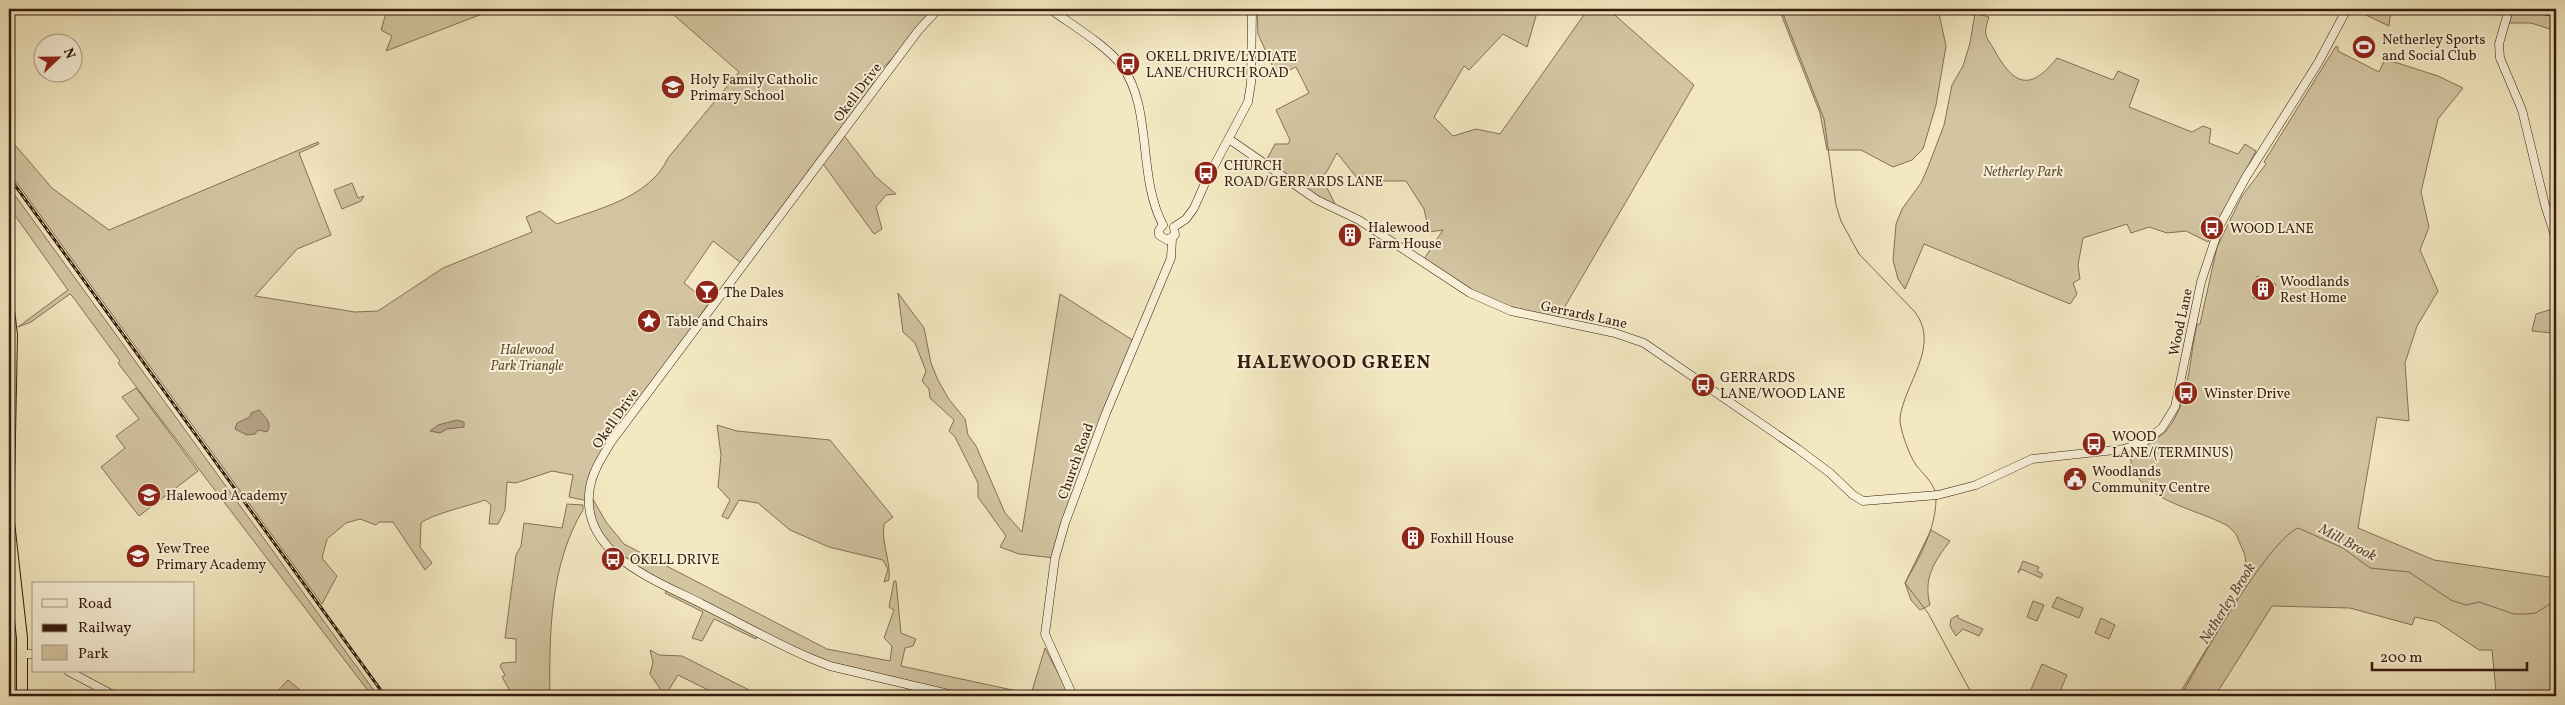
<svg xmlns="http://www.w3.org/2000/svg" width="2565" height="705" font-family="Vollkorn,serif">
<rect width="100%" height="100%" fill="#f3e8c1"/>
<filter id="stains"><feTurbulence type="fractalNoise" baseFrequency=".004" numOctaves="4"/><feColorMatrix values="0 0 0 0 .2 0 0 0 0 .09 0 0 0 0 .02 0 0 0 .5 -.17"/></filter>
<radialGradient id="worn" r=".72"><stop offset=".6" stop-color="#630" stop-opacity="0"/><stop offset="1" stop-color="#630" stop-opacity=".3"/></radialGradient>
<g fill="#d3c5a2" stroke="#857058" fill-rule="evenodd">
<polygon points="384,9 448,9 450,13 459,9 495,9 386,51 392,36 381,30 387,10"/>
<path d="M667 9H932L892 59 877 73 869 92 741 263 713 241 684 283 709 303 590 472 588 501 569 497 573 475 552 471 516 483 507 482 505 510 498 524H489L491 505 485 500C469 506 432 514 421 523L420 547 432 563 425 570 393 522H379L376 525 360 519 346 523 327 539 322 558 337 576 322 604 9 172V138L52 188 109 230 318 142 319 144 299 153 331 235 297 249 255 296 355 312 378 311 443 268 532 232 526 217 540 211 557 224C596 209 649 199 668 158L739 72Z"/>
<polygon points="1257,9 1538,9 1527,47 1503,34 1469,70 1464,66 1434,117 1453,136 1476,129 1500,134 1588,9 1608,9 1694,85 1560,315 1554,320 1489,302 1422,262 1443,230 1429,232 1424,209 1406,181 1370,181 1368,175 1357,178 1337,153 1326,173 1321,176 1336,206 1316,196 1267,159 1275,144 1288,144 1290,140 1276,110 1309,93 1296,67 1277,76 1258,34"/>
<polygon points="1779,9 1938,9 1946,46 1936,105 1923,149 1912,160 1893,167 1861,150 1827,150 1820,113"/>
<polygon points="2353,9 2391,9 2389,26"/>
<polygon points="2521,10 2556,17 2556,31 2531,23 2508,23 2512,15"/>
<path d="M1975 13 1989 17C1982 38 1987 36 1996 53 2016 88 2032 89 2057 58L2113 80 2118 71 2139 80 2129 107 2192 132 2203 126 2211 129 2209 143 2238 154 2245 144 2256 151 2208 242 2186 231 2167 233 2149 227 2131 233 2127 224 2083 238 2078 265 2080 279 2073 283 2077 294 2070 304 1924 244 1905 289 1898 279 1893 260 1896 224 1902 209 1921 183 1928 167 1944 125 1952 85 1963 66 1970 43Z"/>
<path d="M2336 46 2338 47V51L2379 72 2385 59 2438 76 2463 88 2438 119 2421 192 2429 227 2420 250 2438 291 2417 326 2405 363 2409 421 2377 417 2358 528 2434 560 2556 578V696H2521L2496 692 2492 650H2479L2437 622 2415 617 2412 625 2350 608 2272 606 2215 696H2178L2247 582 2245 555 2236 534 2228 526C2196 508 2133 500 2130 455 2134 446 2158 441 2167 430 2190 401 2189 359 2197 324H2200L2217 247 2242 196 2266 164 2264 162ZM2257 276 2276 284 2263 301 2253 298 2256 290 2252 288Z"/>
<polygon points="842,133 876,177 896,194 886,195 876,207 882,229 874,234 821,161"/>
<polygon points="352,183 358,198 364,196 361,201 342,209 334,190"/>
<polygon points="9,187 378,696 372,696 118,363 120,361 73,297 70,294 31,322 18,327 68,290 9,207"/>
<polygon points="898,293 924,328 931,363 937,378 948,398 965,419 968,435 976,446 1005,513 1022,532 1060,294 1134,341 1055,558 1019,554 1000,547 1006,536 978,497 978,483 955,437 949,431 954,420 930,398 929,389 922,381 926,371 915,343 903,332"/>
<polygon points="2549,310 2556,315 2556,329 2552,333 2532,331 2536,314"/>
<polygon points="136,388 198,471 139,516 101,467 125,448 116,436 139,419 122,397"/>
<path d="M717 425 737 431 830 440 893 517 884 524C881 543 891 561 889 580L884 582 888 569 883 560 829 547 790 530 758 503 739 500 728 519 722 516 730 500 718 487 721 455Z"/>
<polygon points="590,494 606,522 624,544 827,649 890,661 892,646 884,638 894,610 889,607 894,581 896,581 901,633 916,639 913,646 905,648 901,666 1031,694 1045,648 1070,696 957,696 830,666 759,634 756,639 714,619 702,641 692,638 703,612 665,593 669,587 612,552 595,527"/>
<path d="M567 504 583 505V510C550 564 549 635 550 696H513L502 677 505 675 500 666 502 663 516 662V639L505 638 516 555 521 546 524 523 562 528Z"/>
<path d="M1931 530 1950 541C1934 562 1923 578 1930 605L1920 610 1911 600 1905 583Z"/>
<polygon points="2023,561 2039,567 2037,571 2043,574 2041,578 2021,569 2018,573"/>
<polygon points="2057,597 2083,608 2079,618 2052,607"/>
<polygon points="2033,601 2044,605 2037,621 2027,617"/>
<polygon points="1958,615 1958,618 1983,629 1979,636 1963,629 1956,636 1950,626 1951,619"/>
<polygon points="2101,618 2115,625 2109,639 2095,633"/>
<polygon points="650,650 659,655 682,656 761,696 720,696 678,675 665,696 650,674 653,662"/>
<polygon points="2042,664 2067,675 2058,696 2028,696"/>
<polygon points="288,680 300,690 295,696 273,696"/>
</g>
<g fill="#b3a284" stroke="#816c54">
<path d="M259 410C265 417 273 423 267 432L258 430 255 434 247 435 235 429 237 423 250 417 251 413Z"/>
<polygon points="457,420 464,422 464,427 447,429 440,433 430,431 438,425"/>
</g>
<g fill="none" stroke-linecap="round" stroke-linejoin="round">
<g stroke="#816c54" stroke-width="1">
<path d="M1781 9 1824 119 1836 205 1841 221 1859 254 1915 312C1941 346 1904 384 1900 418 1899 428 1910 457 1916 465 1924 475 1931 480 1936 493"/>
<path d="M1936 499C1936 529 1919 558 1905 583L1928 613 1973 696"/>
<path d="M2181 696C2199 662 2267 542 2298 528L2343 548 2370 568 2409 572 2451 600 2466 605 2479 602 2514 614H2527L2536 613 2548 605 2556 603"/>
</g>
<g stroke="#371b0d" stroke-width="9">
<g id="secondary">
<path d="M938 9 918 31 611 442C603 456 593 470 590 487 578 553 655 580 702 604 738 622 773 642 810 658L830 666 957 696"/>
<path d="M1050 9C1072 25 1106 45 1122 66 1153 109 1137 176 1163 225"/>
<polyline points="2509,9 2499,44 2500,58 2522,110 2545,205 2556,239"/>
<polyline points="2540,9 2556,13"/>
<polyline points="1229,139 1317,200 1359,220 1470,293 1511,311 1615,333 1644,343 1798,449 1830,473 1853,495 1863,501 1938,495 1976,485 2032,459 2124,449 2144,442 2162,428 2175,407 2201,282 2220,225 2246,177 2318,63 2347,9"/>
<polyline points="1163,225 1159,230 1159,235 1167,240 1175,235 1174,227"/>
<polyline points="1174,227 1186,219 1194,208 1206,181 1248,102 1251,83 1252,9"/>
<polyline points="23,654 34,654"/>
<polyline points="68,671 115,696"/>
<polyline points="1073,696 1045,634 1055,558 1065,523 1106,413 1171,258 1172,239"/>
</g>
</g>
<g stroke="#371b0d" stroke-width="12">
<g id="highway">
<polyline points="9,310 12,335 9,488"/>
<polyline points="9,522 22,638 22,696"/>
</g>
</g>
<use href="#secondary" stroke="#f7f0d7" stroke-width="8"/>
<use href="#highway" stroke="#f3e8c1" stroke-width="10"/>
<g stroke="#371b0d" stroke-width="3">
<polyline id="rail" points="9,177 385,696"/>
</g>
<use href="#rail" stroke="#f7f0d7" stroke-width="1" stroke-dasharray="4" stroke-linecap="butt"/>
</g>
<defs>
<g id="stadium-disc" transform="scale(1.25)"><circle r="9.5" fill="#8f2418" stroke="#f7f0d7"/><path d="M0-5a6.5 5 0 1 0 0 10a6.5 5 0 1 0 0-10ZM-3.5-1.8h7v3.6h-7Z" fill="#fff"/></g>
<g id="bus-disc" transform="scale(1.25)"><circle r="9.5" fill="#8f2418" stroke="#f7f0d7"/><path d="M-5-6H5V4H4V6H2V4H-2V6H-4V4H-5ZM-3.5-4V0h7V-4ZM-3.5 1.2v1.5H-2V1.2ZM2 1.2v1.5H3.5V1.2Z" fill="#fff"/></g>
<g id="school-disc" transform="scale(1.25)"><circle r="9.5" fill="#8f2418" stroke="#f7f0d7"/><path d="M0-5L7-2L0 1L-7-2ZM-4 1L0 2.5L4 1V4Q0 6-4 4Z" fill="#fff"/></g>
<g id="building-disc" transform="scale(1.25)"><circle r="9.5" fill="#8f2418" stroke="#f7f0d7"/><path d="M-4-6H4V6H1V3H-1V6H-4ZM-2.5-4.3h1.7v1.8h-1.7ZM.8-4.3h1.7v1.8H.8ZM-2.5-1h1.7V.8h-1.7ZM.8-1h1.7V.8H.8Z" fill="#fff"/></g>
<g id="bar-disc" transform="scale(1.25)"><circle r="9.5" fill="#8f2418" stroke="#f7f0d7"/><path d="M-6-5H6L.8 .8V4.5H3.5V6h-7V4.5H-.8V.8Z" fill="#fff"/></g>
<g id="sight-disc" transform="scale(1.25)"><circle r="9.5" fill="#8f2418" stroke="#f7f0d7"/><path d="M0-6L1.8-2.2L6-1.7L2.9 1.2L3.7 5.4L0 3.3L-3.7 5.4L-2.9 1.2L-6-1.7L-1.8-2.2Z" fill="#fff"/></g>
<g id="civic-disc" transform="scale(1.25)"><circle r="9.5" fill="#8f2418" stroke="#f7f0d7"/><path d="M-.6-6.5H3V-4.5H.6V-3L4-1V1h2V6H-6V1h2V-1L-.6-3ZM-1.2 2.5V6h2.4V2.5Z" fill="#fff"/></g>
</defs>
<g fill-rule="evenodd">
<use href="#stadium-disc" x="2364" y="47"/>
<use href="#bus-disc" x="1128" y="64"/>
<use href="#school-disc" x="673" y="87"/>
<use href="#bus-disc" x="1206" y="173"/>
<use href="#bus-disc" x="2212" y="228"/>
<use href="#building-disc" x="1350" y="235"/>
<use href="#building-disc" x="2263" y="289"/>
<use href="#bar-disc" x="707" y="292"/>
<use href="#sight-disc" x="649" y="321"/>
<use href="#bus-disc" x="1703" y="385"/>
<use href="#bus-disc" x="2186" y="393"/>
<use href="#bus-disc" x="2094" y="444"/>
<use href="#civic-disc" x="2075" y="479"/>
<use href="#school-disc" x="149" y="495"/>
<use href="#building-disc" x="1413" y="538"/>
<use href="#school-disc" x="138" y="556"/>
<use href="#bus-disc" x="613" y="559"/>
</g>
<g text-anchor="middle" stroke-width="4" stroke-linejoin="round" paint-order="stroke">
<g font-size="14" fill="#371b0d" stroke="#f7f0d7" text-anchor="start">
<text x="2382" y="44">Netherley Sports<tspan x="2382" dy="16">and Social Club</tspan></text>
<text x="1146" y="61">OKELL DRIVE/LYDIATE<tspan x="1146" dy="16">LANE/CHURCH ROAD</tspan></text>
<text x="690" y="84">Holy Family Catholic<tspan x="690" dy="16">Primary School</tspan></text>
<text x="1224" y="170">CHURCH<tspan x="1224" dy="16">ROAD/GERRARDS LANE</tspan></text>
<text x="1368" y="232">Halewood<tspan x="1368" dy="16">Farm House</tspan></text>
<text x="2230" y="233">WOOD LANE</text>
<text x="2280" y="286">Woodlands<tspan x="2280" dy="16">Rest Home</tspan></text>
<text x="724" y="297">The Dales</text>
<text x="666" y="326">Table and Chairs</text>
<text x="1720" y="382">GERRARDS<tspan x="1720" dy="16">LANE/WOOD LANE</tspan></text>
<text x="2204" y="398">Winster Drive</text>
<text x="2112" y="441">WOOD<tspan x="2112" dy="16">LANE/(TERMINUS)</tspan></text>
<text x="2092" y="476">Woodlands<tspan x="2092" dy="16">Community Centre</tspan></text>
<text x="166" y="500">Halewood Academy</text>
<text x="1430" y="543">Foxhill House</text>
<text x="156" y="553">Yew Tree<tspan x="156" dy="16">Primary Academy</tspan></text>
<text x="630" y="564">OKELL DRIVE</text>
</g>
<g font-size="14" fill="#371b0d" stroke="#f7f0d7">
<text transform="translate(857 92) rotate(-53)" y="5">Okell Drive</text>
<text transform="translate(1584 314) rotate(12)" y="5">Gerrards Lane</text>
<text transform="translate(2180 322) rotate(-78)" y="5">Wood Lane</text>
<text transform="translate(615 418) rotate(-55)" y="5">Okell Drive</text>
<text transform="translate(1075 461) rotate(-70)" y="5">Church Road</text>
</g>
<g font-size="14" font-style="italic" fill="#664e3a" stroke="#f7f0d7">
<text x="2023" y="176">Netherley Park</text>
<text x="527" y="354">Halewood<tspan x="527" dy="16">Park Triangle</tspan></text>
</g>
<g font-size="15" font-style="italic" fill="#624a37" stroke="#f7f0d7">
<text transform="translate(2348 542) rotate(28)" y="5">Mill Brook</text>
<text transform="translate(2227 603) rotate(-58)" y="5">Netherley Brook</text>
</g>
<g font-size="19" font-weight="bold" letter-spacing="1" fill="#371b0d" stroke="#f7f0d7">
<text x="1334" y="368">HALEWOOD GREEN</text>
</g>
</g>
<rect width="2565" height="705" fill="none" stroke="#f3e8c1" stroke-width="30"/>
<rect x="10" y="10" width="2545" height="685" fill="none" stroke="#371b0d" stroke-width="2.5"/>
<rect x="15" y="15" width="2535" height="675" fill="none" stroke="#371b0d"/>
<rect x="32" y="582" width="162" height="90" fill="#f7f0d7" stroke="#aa9b86"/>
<rect x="42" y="599" width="25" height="8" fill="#f7f0d7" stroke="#aa9b86"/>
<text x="78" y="608" font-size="15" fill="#371b0d">Road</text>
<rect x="42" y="624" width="25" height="8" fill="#371b0d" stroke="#aa9b86"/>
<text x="78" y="632" font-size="15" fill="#371b0d">Railway</text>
<rect x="42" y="645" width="25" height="15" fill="#d3c5a2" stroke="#aa9b86"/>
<text x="78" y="658" font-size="15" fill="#371b0d">Park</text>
<g transform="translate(58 58) rotate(68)"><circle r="24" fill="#f7f0d7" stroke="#aa9b86"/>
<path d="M0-4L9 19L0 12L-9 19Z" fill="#8f2418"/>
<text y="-8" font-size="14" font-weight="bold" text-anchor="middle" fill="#371b0d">N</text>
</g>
<path d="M2372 662v8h155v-8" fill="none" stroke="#371b0d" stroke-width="2.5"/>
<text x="2380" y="662" font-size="15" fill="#371b0d" stroke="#f7f0d7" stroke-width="4" paint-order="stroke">200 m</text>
<rect width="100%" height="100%" filter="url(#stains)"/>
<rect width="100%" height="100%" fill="url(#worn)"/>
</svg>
